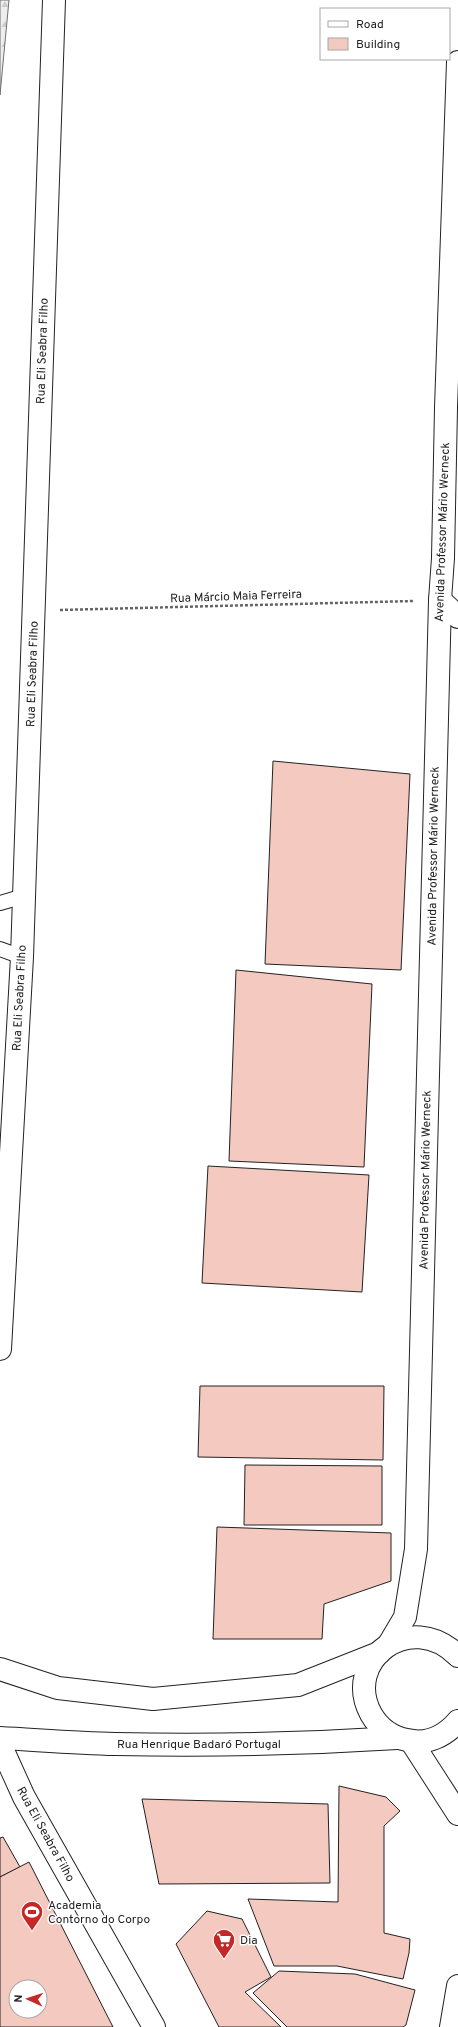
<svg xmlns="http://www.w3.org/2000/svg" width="458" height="2027" font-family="Overpass,sans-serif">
<defs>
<pattern id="forest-firs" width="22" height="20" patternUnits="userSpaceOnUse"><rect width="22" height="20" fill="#eee"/><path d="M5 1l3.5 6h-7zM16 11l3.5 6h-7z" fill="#ccc"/></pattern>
</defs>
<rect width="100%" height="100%" fill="#fff"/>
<polygon fill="url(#forest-firs)" stroke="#6f6f6f" points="0,0 9,0 0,95"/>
<g fill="#f3c9c0" stroke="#222" fill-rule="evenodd">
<polygon points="273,761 410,774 401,970 265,964"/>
<polygon points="236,970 372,984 364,1167 229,1161"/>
<polygon points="208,1166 369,1175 362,1292 202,1283"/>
<polygon points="200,1386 384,1386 383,1460 198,1457"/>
<polygon points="245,1465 382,1466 382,1525 244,1525"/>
<polygon points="217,1527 391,1533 391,1581 324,1604 322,1639 213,1639"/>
<polygon points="339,1786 386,1797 400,1811 384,1826 384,1933 410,1939 409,1953 403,1979 337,1966 274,1966 248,1899 338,1902"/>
<polygon points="142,1799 328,1804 330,1883 159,1884"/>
<polygon points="3,1837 20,1867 0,1877 0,1838"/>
<path d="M29 1862 113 2027H0V1877ZM16 1987H40V2011H16Z"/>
<polygon points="207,1911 242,1919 271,1977 245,1992 281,2027 219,2027 176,1944"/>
<polygon points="279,1971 355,1974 415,1990 406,2025 403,2027 287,2027 253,1993"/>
</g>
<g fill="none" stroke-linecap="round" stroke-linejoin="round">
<g stroke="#222" stroke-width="16">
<g id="lane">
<polyline points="0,903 24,896"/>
<polyline points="0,949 22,957"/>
</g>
</g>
<g stroke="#222" stroke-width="24">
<g id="street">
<polyline points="0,1349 22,957 54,0"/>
<polyline points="0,1669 58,1688 153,1699 298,1685 379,1653"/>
<path d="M0 1738C38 1740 77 1743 115 1744 209 1746 303 1744 397 1738"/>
<polyline points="0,1744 24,1797 154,2027"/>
</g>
</g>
<g stroke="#222" stroke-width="24">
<g id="secondary">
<polyline points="440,600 458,617"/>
<polyline points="389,1644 405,1617 416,1549 440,600 443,558 446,408 458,62"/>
<path d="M458 1656C410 1608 342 1661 371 1714 379 1728 391 1737 407 1740 427 1745 445 1736 458 1721"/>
<polyline points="411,1741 458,1814"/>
<polyline points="451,2027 458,1986"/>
</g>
</g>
<polyline stroke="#646464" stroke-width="2.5" stroke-dasharray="3 2" stroke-linecap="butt" points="60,610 413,601"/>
<use href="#lane" stroke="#fff" stroke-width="14"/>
<use href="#street" stroke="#fff" stroke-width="22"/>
<use href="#secondary" stroke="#fff" stroke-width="22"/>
</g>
<defs>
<g id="stadium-pin" transform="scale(1.15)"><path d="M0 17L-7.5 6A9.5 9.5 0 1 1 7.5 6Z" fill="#c62828" stroke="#fff"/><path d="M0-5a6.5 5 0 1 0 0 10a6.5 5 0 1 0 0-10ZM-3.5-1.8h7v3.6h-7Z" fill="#fff"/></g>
<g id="supermarket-pin" transform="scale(1.15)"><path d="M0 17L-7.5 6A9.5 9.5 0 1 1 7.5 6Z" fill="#c62828" stroke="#fff"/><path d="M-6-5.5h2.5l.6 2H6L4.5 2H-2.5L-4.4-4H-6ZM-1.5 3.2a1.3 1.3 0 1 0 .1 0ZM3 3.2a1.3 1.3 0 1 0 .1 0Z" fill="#fff"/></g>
</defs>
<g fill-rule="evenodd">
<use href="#stadium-pin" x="32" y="1912"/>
<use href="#supermarket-pin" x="224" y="1940"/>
</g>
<g text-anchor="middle" stroke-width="3" stroke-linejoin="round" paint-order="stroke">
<g font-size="12" fill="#222" stroke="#fff">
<text transform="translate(42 351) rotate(-88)" y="4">Rua Eli Seabra Filho</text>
<text transform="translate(442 532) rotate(-88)" y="4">Avenida Professor Mário Werneck</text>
<text transform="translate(236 596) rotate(-2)" y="4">Rua Márcio Maia Ferreira</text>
<text transform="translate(32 674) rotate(-88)" y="4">Rua Eli Seabra Filho</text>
<text transform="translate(433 856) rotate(-89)" y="4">Avenida Professor Mário Werneck</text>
<text transform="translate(19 998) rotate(-87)" y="4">Rua Eli Seabra Filho</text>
<text transform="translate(425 1180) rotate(-89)" y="4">Avenida Professor Mário Werneck</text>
<text x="199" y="1748">Rua Henrique Badaró Portugal</text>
<text transform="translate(46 1834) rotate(61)" y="4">Rua Eli Seabra Filho</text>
</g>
<g font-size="12" fill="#222" stroke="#fff" text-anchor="start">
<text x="48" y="1909">Academia<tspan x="48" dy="14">Contorno do Corpo</tspan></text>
<text x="240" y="1944">Dia</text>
</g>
</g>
<rect x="320" y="8" width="130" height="52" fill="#ffffff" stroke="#a7a7a7"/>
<rect x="328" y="21" width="20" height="6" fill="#ffffff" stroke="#a7a7a7"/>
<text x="356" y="28" font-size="12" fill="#222222">Road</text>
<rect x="328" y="38" width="20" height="12" fill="#f3c9c0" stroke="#a7a7a7"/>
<text x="356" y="48" font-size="12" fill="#222222">Building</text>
<g transform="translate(28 1999) rotate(273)"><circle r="19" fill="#ffffff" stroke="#a7a7a7"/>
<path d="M0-3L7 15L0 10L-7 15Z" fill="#c62828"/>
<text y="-6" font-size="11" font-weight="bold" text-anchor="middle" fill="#222222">N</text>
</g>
</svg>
